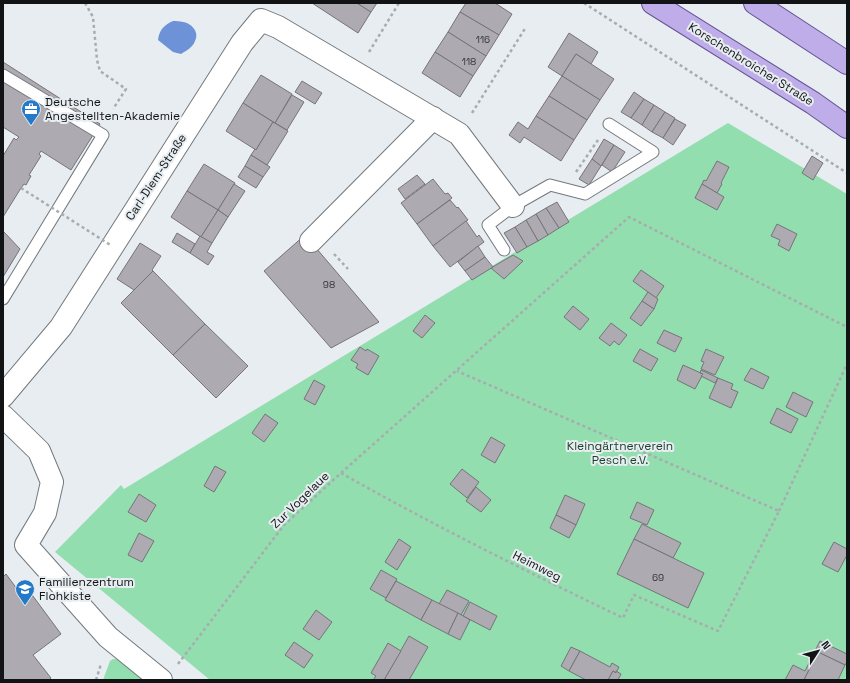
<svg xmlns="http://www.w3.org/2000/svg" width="850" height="683" font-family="'Space Grotesk',sans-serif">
<rect width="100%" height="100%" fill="#e7edf1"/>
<g fill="#92deae">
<polygon points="728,123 847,194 847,680 210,680 55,552 121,485 124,489"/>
<polygon points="113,659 121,659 148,680 103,680 110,661"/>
</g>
<path fill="#6e92d8" d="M173 21C176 21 180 21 183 22 191 23 200 32 195 41 193 47 186 51 181 54L173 52 158 40C159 30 164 25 173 21Z"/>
<g fill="#adabb1" stroke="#767479">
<polygon points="312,3 357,3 371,12 358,33"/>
<polygon points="357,3 377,3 371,12"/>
<polygon points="466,3 495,3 512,14 499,35 460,12"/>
<polygon points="460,12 499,35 486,56 448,32"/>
<polygon points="448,32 486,56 473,76 435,52"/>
<polygon points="569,33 598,52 591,64 576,54 562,76 548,67"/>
<polygon points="435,52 473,76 460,97 422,73"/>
<polygon points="576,54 614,79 600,100 562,76"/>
<polygon points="3,62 100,124 71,170 41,151 39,154 41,156 29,175 31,176 26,185 24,184 21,188 3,217 3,156 14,138 16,140 19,137 3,127"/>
<polygon points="261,75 292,94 275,123 243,103"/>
<polygon points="562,76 600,100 587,120 549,96"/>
<polygon points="302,81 322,93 315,104 295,92"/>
<polygon points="634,92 644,99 631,118 621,112"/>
<polygon points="292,95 304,102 287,130 275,123"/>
<polygon points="549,96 587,120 574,140 536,116"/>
<polygon points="644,99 654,105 642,125 631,118"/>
<polygon points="243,103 273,122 256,150 226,131"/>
<polygon points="654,105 665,112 652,132 642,125"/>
<polygon points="665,112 675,118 663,138 652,132"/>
<polygon points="536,116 574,140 561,161 524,137 520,143 509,135 518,122 528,129"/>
<polygon points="675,119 686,125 673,145 663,138"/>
<polygon points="273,122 288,131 267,165 251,155 255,149 256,150"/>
<polygon points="604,139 614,145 601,166 592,159"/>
<polygon points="614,145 625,152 612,172 602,165"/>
<polygon points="251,155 270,167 263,177 245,166"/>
<polygon points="812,156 823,163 813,180 802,173"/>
<polygon points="592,159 601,166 589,185 579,179"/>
<polygon points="717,161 729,167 721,183 722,184 717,193 702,184 704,180 706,181"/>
<polygon points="204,164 235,183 218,210 187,191"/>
<polygon points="245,166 263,177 256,188 238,177"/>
<polygon points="417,175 425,184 405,199 398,189"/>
<polygon points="433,179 445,194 448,193 452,198 417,224 401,203"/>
<polygon points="234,184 245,191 228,217 218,210"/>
<polygon points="702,184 724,197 717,210 695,198"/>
<polygon points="187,191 218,210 201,237 171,217"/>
<polygon points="450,200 457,208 458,207 468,220 433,246 417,224"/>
<polygon points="557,202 569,222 559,228 546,208"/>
<polygon points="546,208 559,228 548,235 536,214"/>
<polygon points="218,210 228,217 212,243 201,237"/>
<polygon points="536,214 548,235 538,241 526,220"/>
<polygon points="526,220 538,241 527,247 515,227"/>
<polygon points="466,221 477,237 479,235 484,242 450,267 433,246"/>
<polygon points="777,224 797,234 789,251 778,245 780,240 771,236"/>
<polygon points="515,227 527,247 517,253 504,233"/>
<polygon points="3,231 20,249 3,277"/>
<polygon points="177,233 195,244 190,253 172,242"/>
<polygon points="305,235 379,322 331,348 264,271"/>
<polygon points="200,236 212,243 207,252 214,256 208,265 190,253"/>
<polygon points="140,243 161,256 152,270 153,271 134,290 117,279"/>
<polygon points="478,246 485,257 465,271 458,262"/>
<polygon points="513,255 523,261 504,279 491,268"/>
<polygon points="485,257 493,267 472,280 465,271"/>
<polygon points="641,270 664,286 656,298 633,281"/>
<polygon points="153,271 205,324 173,355 121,303"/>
<polygon points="648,292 658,299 654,309 642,301"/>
<polygon points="642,301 654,309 641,326 630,318"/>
<polygon points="573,306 589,319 580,330 564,317"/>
<polygon points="425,315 435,323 422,338 413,331"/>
<polygon points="611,323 627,335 619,345 614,341 610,346 599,338"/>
<polygon points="205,324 248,366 216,398 173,355"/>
<polygon points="664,330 682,338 675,352 657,343"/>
<polygon points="360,347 366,351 367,349 379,356 368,375 356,368 358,364 351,360"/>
<polygon points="640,349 658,359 651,371 633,361"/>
<polygon points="706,349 724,357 715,375 701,369 704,362 701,361"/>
<polygon points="683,365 703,374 695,389 677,380"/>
<polygon points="751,368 769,377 763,389 744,380"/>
<polygon points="701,370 718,378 715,383 701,376 703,374 700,373"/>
<polygon points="718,378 733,384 731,389 738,392 731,408 709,398"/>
<polygon points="314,380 325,386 315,405 304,399"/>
<polygon points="793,392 813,402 806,417 786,407"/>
<polygon points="777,408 798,419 791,433 770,423"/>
<polygon points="265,414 278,423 264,442 252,433"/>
<polygon points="491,437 505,445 495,463 481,455"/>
<polygon points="215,466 226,472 214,492 204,486"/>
<polygon points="462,469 479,482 467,498 450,484"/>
<polygon points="476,487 491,500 481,512 466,501"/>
<polygon points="139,494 156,505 146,522 128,512"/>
<polygon points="565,495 585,504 576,525 556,515"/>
<polygon points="637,502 654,510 647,525 630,518"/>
<polygon points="556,515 576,525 569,538 550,528"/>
<polygon points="642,524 681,543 673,558 634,539"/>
<polygon points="139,533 154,541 142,562 128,555"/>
<polygon points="399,539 411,547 397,570 385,562"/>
<polygon points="634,539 704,573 688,608 617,574"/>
<polygon points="834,542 847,549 847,555 838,572 822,564"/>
<polygon points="381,570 397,579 386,598 370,589"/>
<polygon points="6,574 20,593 27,588 61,634 33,655 51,678 49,680 3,680 3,577"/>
<polygon points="396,581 432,600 421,620 385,600"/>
<polygon points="447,590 469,601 461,615 439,604"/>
<polygon points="432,600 458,613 448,634 421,620"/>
<polygon points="470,602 497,616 490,630 463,616"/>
<polygon points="316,610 332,622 319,640 303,629"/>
<polygon points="458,613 470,620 460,640 448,634"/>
<polygon points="409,636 428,647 409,680 384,680"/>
<polygon points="820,641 847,654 847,662 845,665 818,652 804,680 785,680 793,665 805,671"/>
<polygon points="294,642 313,655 304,668 285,655"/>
<polygon points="388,643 401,651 384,680 373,680 376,676 371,673"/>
<polygon points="571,647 580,651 569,671 561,666"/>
<polygon points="580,651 610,667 612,663 619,667 616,673 613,671 608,680 586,680 569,671"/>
<polygon points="818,652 845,665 838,680 804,680"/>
<polygon points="613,671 616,673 616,671 621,674 618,680 608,680"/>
</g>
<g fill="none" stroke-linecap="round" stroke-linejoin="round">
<g stroke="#74797d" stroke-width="13">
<g id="lane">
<polyline points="3,75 103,135 3,299"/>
<polyline points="504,250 488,225 513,206 550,185 585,194 653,152 609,124"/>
</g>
</g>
<g stroke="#74797d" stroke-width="24">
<g id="street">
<polyline points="311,241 433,118"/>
<polyline points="3,396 61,327 242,43 261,20 278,27 459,134 513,206"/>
<polyline points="3,416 39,451 52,482 45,513 26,545 108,637 161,680"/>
</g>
</g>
<g stroke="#665395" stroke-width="24">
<g id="primary">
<polyline points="653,3 813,103 847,127"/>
<polyline points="755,3 847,63"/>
</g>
</g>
<g stroke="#a7acaf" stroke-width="2.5" stroke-dasharray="3 3" stroke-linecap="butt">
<polyline points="85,3 93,17 97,60 100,71 126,89 113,109"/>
<polyline points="584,3 847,173"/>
<polyline points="369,52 399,3"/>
<polyline points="472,113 526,27"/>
<polyline points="576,172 598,140"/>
<polyline points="334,254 348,269"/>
<path d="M341 473C433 525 528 572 623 618L634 595 718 631 779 511 457 371"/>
<polyline points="779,511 847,364"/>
<polyline points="178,664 284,525 341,473 629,217 847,327"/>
<polyline points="96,680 101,664"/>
</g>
<use href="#lane" stroke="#fff" stroke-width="11"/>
<use href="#street" stroke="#fff" stroke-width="22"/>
<use href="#primary" stroke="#beade9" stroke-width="22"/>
<polyline stroke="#a7acaf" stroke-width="2.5" stroke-dasharray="3 3" stroke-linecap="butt" points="21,188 112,246"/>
</g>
<defs>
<g id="office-pin" transform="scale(1)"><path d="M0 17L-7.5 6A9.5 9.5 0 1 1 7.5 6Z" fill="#247ac8" stroke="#e7edf1"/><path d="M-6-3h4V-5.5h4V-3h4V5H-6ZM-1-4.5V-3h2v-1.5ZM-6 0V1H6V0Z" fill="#fff"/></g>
<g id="school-pin" transform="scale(1)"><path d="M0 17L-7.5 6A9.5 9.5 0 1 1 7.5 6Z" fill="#247ac8" stroke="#e7edf1"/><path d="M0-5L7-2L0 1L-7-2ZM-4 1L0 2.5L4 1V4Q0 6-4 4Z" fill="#fff"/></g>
</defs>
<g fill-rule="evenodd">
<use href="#office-pin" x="31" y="109"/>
<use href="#school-pin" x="25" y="589"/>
</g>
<g text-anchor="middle" stroke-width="4" stroke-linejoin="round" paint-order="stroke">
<g font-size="10" fill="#38393b">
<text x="483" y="43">116</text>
<text x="469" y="65">118</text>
<text x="329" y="288">98</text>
<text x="658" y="581">69</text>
</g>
<g font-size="12" fill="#111314" stroke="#e7edf1">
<text transform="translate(751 64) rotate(32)" y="4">Korschenbroicher Straße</text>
<text transform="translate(156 177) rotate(-57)" y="4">Carl-Diem-Straße</text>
<text transform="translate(300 500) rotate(-44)" y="4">Zur Vogelaue</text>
<text transform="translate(537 566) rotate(27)" y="4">Heimweg</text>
</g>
<g font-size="12" fill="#111314" stroke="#e7edf1" text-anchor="start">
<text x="45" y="106">Deutsche<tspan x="45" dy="14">Angestellten-Akademie</tspan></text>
<text x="39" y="586">Familienzentrum<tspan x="39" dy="14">Flohkiste</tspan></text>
</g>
<g font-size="12" fill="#1c412b" stroke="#e7edf1">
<text x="620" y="450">Kleingärtnerverein<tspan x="620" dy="14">Pesch e.V.</tspan></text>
</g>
</g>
<rect width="850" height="683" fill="none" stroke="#111314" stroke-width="8"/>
<g transform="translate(818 651) rotate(54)" stroke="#e7edf1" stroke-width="3" paint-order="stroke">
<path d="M0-3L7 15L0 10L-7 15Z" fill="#111314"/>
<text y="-6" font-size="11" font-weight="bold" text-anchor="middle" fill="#111314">N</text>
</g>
</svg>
